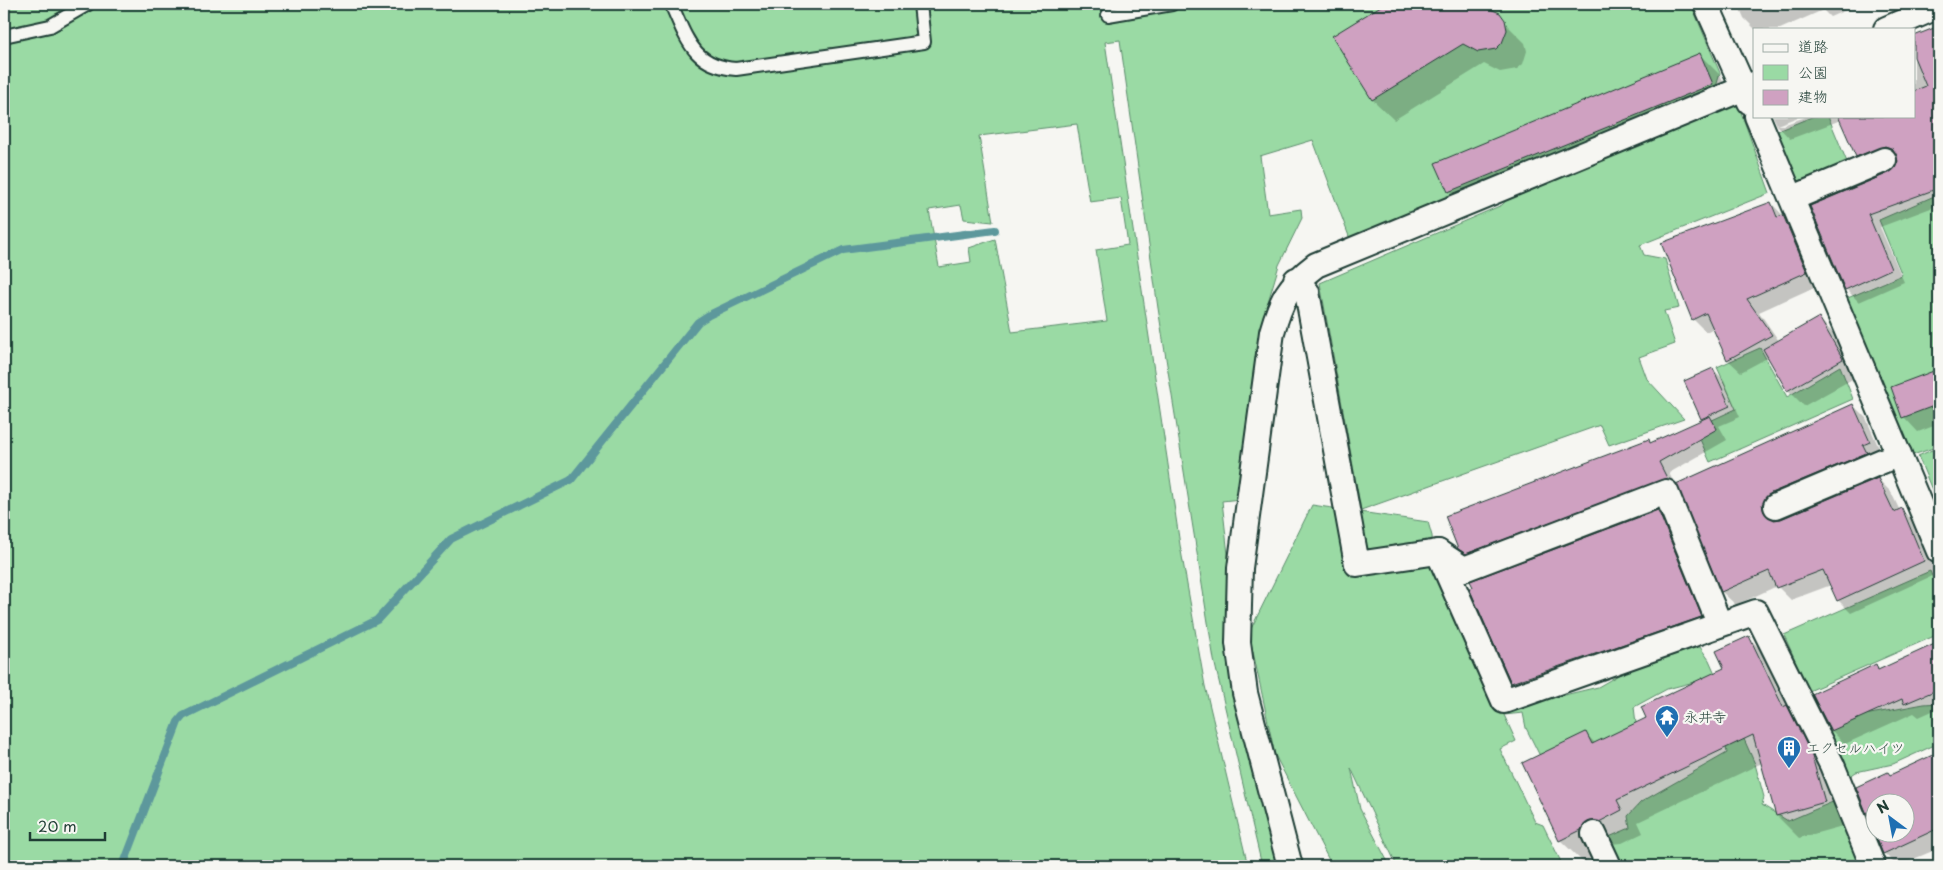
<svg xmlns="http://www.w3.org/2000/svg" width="1943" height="870" font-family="'Playpen Sans','Klee One',sans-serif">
<rect width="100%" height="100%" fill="#f6f6f2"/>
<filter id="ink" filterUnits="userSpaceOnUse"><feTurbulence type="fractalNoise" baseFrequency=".02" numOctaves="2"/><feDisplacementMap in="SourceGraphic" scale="10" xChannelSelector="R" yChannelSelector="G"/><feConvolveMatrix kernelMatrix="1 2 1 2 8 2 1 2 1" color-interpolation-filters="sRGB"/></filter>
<g filter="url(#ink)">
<g fill="#9adaa4" stroke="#5c8c6c" fill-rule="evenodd">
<path d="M4 4H1691L1720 73 1716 87 1628 124 1657 138 1738 104 1770 193 1640 245 1644 255 1665 259 1679 308 1664 311 1675 344 1639 357 1647 379 1684 419 1609 445 1600 425 1361 510 1320 283 1502 205 1544 159 1350 239 1313 140 1260 156 1268 214 1301 209 1302 218 1279 265 1262 322 1240 499 1222 501 1229 564 1278 866H1262L1214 660 1158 308 1120 40 1105 42 1180 545 1205 686 1248 866H4ZM1077 124 1090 202 1121 198 1128 245 1096 250 1107 321 1012 332 995 239 969 248 971 262 939 267 929 210 961 205 964 219 993 222 979 136Z"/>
<polygon points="1814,116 1828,116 1847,162 1799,184 1775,132"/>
<polygon points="1939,194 1939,446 1910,456 1843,300 1902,275 1879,220"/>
<polygon points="1760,348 1787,397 1840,366 1853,399 1710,462 1695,428 1736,409 1717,367"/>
<polygon points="1939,447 1939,507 1918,456"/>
<polygon points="1312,505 1428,522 1432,536 1434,569 1486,677 1531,703 1598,687 1622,673 1670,653 1700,647 1709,660 1755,764 1764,797 1762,805 1788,821 1835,801 1863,866 1623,866 1609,837 1630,828 1628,816 1641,802 1727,753 1721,717 1698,681 1667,689 1634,707 1638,740 1541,758 1526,728 1523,713 1504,715 1516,741 1500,749 1535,822 1543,825 1563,866 1397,866 1351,768 1360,809 1390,866 1332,866 1275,755 1249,633"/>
<polygon points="1930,571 1939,594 1939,634 1809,691 1784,635"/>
<polygon points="1939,703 1939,743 1893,764 1856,772 1846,779 1827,722 1924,704"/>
</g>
<g fill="#0003">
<polygon points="1386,4 1489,4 1492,10 1525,43 1527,51 1523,64 1517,69 1500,72 1484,64 1394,120 1373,100 1334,37"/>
<polygon points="1738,4 1860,4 1830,17 1823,10 1780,29 1755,29 1744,18"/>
<polygon points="1939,28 1939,205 1880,227 1904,282 1859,302 1846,289 1811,207 1890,174 1896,169 1898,159 1870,169 1857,156 1841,120 1790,139 1777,125 1783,125 1808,116 1914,116 1914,39"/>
<polygon points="1700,55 1721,76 1733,105 1470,212 1449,191"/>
<polygon points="1773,116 1801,116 1777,125"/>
<polygon points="1771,203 1796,229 1819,285 1759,312 1779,341 1819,319 1835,335 1858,376 1804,406 1788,390 1769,357 1741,372 1728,360 1714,328 1706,332 1693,319"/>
<polygon points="1713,369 1724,380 1740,417 1719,426 1727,440 1669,473 1677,489 1470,559 1459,548 1648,440 1652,444 1703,420 1702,418"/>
<polygon points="1939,371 1939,424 1918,432 1904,417 1893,388"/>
<polygon points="1853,405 1866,418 1882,455 1775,517 1776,521 1878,479 1891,492 1900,511 1902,510 1915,523 1936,574 1851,613 1838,600 1831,585 1791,600 1777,586 1736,605 1722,592 1677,483"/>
<polygon points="1658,511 1669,522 1712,627 1523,693 1512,683 1471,589"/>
<polygon points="1748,637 1771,660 1846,825 1799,838 1777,816 1762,763 1638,822 1643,833 1622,843 1610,844 1603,852 1583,862 1560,840 1586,734 1596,744 1648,719 1725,668"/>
<polygon points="1939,644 1939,708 1919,717 1914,713 1845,744 1832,731 1814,694 1876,666 1880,670"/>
<polygon points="1939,753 1939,860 1935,850 1897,866 1884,853 1906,832 1906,802 1876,802 1857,788 1890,776"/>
</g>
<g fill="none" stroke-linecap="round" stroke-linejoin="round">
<polyline stroke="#5d989c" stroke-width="8" points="123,866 178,722 183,716 377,620 451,539 571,480 698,322 709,315 843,250 995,230"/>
</g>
<g fill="#cfa1c1" stroke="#1f3d34" fill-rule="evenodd">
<polygon points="1384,4 1478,4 1500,13 1505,20 1507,30 1502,43 1496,49 1478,52 1463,44 1372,100 1332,36"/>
<polygon points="1939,26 1939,188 1868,214 1891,269 1845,290 1810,206 1889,173 1895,168 1898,161 1893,149 1885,146 1856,157 1838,116 1914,116 1914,91 1926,86 1914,57 1914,36"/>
<polygon points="1700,53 1713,84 1448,192 1435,163"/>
<polygon points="1771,202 1777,217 1783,215 1807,272 1747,299 1772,335 1727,360 1706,313 1692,320 1661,243"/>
<polygon points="1819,317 1843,359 1787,391 1763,349"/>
<polygon points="1713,368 1730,406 1701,419 1684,381"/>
<polygon points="1939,369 1939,404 1902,418 1891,387"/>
<polygon points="1853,404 1870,442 1863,445 1867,453 1771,493 1762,504 1764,512 1774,520 1781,519 1878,478 1894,512 1902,508 1924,561 1837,601 1823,570 1776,588 1769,571 1721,592 1676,484"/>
<polygon points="1710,416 1717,429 1659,462 1667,478 1466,554 1458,549 1445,516 1649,439 1650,443"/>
<polygon points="1658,510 1702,617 1511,683 1469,588 1473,587 1470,581"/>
<polygon points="1749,636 1783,707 1787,705 1811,753 1825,802 1776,816 1753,735 1617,800 1622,810 1599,822 1588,822 1581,830 1559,841 1522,763 1586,732 1592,744 1646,718 1641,707 1724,668 1716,651"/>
<polygon points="1939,642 1939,689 1904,704 1902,699 1831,731 1812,694 1876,664 1878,670"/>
<path d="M1939 752V828L1883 854 1856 787 1888 772 1890 775ZM1876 802H1906V832H1876Z"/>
</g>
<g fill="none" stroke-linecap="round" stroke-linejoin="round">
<g stroke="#1f3d34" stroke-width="16">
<g id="service">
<path d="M671 4C687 39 693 66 736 69L924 42 920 4"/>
<polyline points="1108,15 1172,4"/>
<polyline points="4,36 50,26 88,4"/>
</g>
</g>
<g stroke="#1f3d34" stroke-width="28">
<g id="minor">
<polyline points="1706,4 1750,102"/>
<polyline points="1886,29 1939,6"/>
<polyline points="1757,116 1939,551"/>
<polyline points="1793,198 1884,160"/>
<polyline points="1296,280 1307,292 1357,564 1438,552 1464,569 1666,492 1719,623"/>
<polyline points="1776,506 1899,454"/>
<polyline points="1438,552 1504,701 1756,612 1832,765 1873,866"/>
<polyline points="1594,834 1609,866"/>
<path d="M1290 866 1245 693 1238 643 1240 568 1272 332C1281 300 1288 286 1316 265L1754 84"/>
</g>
</g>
<use href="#service" stroke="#f6f6f2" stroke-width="12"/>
<use href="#minor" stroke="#f6f6f2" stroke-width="24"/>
</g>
</g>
<defs>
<g id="temple-pin" transform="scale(1.25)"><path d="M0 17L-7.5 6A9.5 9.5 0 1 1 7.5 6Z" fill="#1f6fb2" stroke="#f6f6f2"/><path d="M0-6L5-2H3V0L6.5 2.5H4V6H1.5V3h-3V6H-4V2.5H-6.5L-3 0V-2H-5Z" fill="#fff"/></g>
<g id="building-pin" transform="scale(1.25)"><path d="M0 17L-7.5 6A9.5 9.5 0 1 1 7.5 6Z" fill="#1f6fb2" stroke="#f6f6f2"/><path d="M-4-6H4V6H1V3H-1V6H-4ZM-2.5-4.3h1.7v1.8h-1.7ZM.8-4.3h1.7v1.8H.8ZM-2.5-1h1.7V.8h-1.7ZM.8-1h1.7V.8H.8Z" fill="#fff"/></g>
</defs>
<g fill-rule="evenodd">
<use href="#temple-pin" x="1667" y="717"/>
<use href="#building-pin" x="1789" y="748"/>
</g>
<g text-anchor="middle" stroke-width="4.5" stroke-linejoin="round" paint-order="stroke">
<g font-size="14" fill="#1f3d34" stroke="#f6f6f2" text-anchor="start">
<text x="1684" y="722">永井寺</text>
<text x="1806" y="753">エクセルハイツ</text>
</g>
</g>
<rect width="1943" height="870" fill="none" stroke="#f6f6f2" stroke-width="20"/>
<rect x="10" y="10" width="1923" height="850" fill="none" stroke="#1f3d34" stroke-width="2" filter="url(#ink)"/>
<rect x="1753" y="28" width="162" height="90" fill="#f6f6f2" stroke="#a0aca6"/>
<rect x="1763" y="44" width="25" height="8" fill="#f6f6f2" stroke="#a0aca6"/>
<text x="1798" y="52" font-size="15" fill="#1f3d34">道路</text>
<rect x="1763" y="65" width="25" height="15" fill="#9adaa4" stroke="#a0aca6"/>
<text x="1798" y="78" font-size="15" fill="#1f3d34">公園</text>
<rect x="1763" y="90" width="25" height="15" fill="#cfa1c1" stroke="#a0aca6"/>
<text x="1798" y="102" font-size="15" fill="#1f3d34">建物</text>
<g transform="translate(1890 818) rotate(328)"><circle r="24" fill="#f6f6f2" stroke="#a0aca6"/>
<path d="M0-4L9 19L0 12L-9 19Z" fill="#1f6fb2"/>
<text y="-8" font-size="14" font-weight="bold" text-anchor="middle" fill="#1f3d34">N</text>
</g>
<path d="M30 832v8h75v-8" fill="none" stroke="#1f3d34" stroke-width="2.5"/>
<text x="38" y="832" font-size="15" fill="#1f3d34" stroke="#f6f6f2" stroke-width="4" paint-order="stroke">20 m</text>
</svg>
